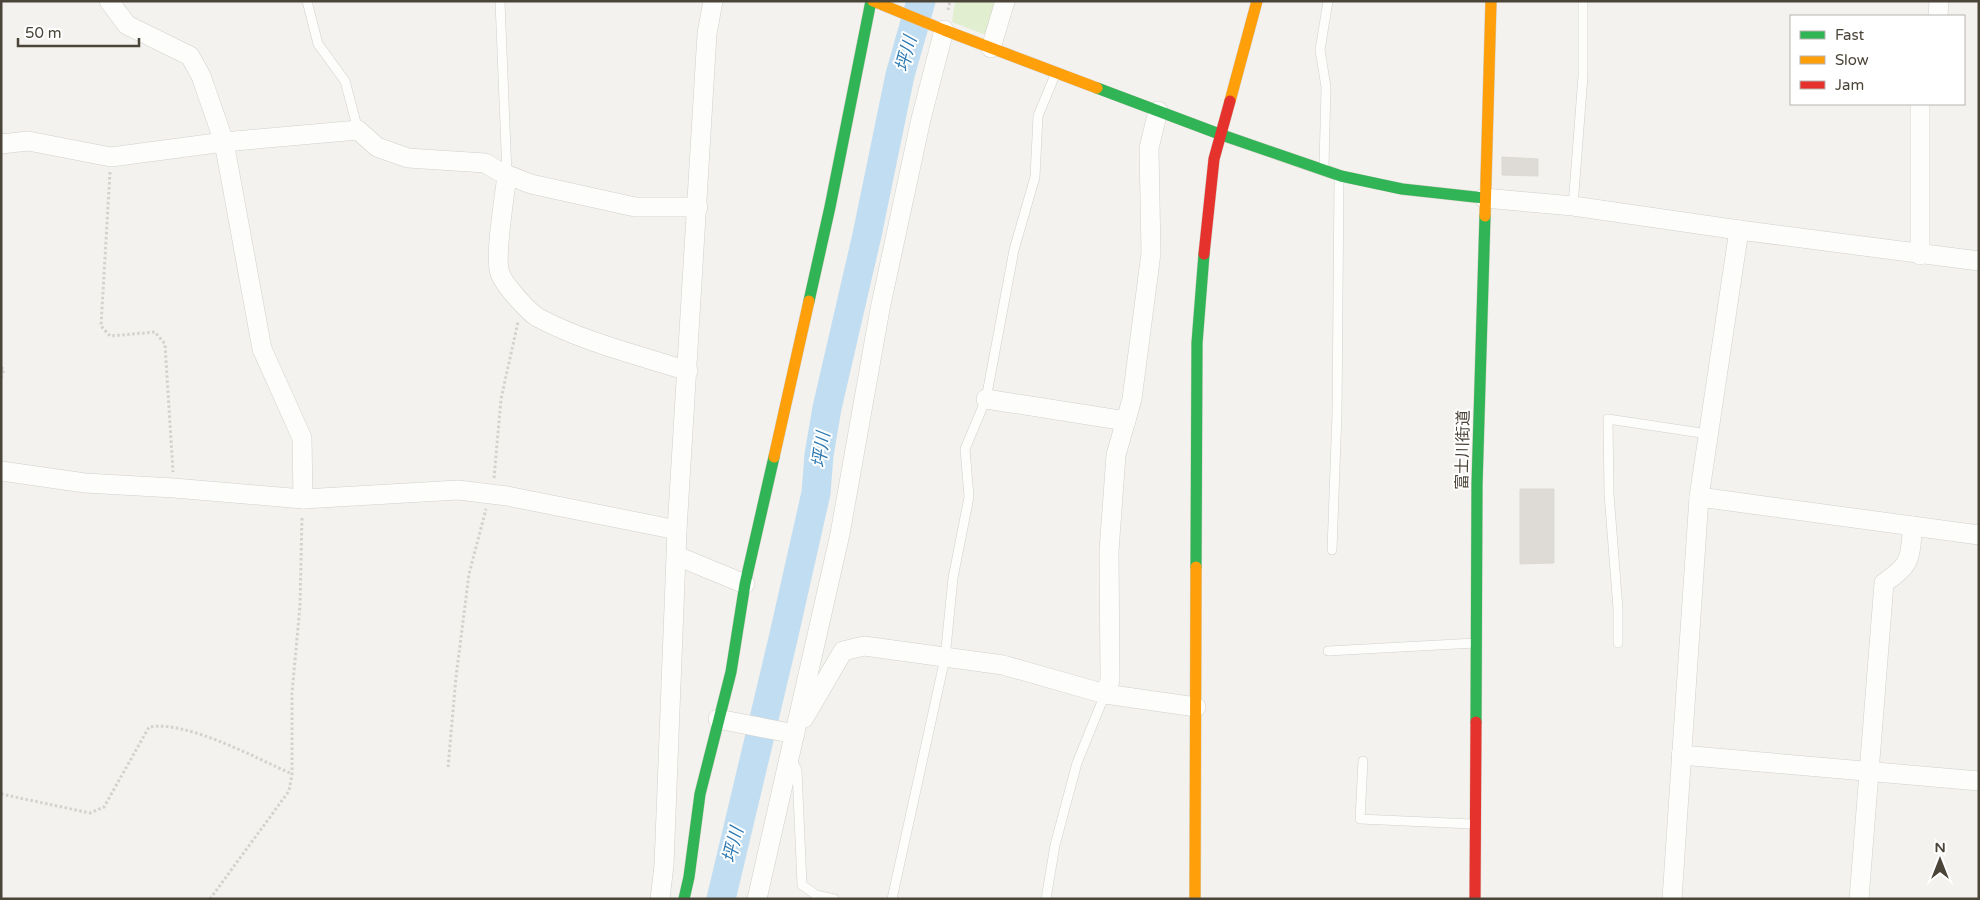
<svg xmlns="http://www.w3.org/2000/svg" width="1980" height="900" font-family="'Varela Round','Noto Sans JP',sans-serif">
<rect width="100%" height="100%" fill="#f4f2ee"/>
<polygon fill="#e1eecf" points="955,1 1002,1 991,37 952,22"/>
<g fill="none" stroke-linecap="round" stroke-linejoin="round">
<polyline stroke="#c0ddf1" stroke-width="29" points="721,899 783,639 816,493 819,455 827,408 867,235 900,75 921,1"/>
</g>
<g fill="#dedbd6" stroke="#dcd9d4">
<polygon points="1502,157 1538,159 1538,176 1502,175"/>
<polygon points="1520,489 1554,489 1554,563 1520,564"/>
</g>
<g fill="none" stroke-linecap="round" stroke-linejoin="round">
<g stroke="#d2d0cb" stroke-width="10">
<g id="lane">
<polyline points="307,1 318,44 345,81 358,130"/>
<polyline points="500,1 507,175"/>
<polyline points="1324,166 1326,87 1320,50 1328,1"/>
<polyline points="1573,206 1583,76 1583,1"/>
<polyline points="1332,550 1337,413 1339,179"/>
<polyline points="1618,643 1618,609 1609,494 1608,419 1708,434"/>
<polyline points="1328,651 1475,643"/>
<polyline points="792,760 797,770 802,885 816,895 834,899"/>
<polyline points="1363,761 1360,819 1472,824"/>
<polyline points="892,899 945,658 953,578 969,497 965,449 986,399 1014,250 1035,177 1038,116 1055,75"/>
<polyline points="1046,899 1055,845 1077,763 1105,694"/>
</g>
</g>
<g stroke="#d2d0cb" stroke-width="20">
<g id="street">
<polyline points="109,1 127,25 190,56 201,76 224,142 262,349 302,438 303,499"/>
<polyline points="1938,16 1939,1"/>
<polyline points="991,48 1005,1"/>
<polyline points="1920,104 1920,255"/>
<polyline points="1,144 28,141 111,157 224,142 358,130 377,147 408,158 485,163 500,172 531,184 635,207 698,207"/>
<path d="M507 175C505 194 494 258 500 273 503 284 528 311 537 317 583 342 638 355 688 371"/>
<polyline points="1484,198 1573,206 1739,230 1979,261"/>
<polyline points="986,399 1126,421"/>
<polyline points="1,471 85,483 174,488 303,499 458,490 507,496 677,530"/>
<polyline points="1699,497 1979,535"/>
<polyline points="677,556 745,584"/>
<polyline points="1105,694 1110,680 1109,551 1116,455 1132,399 1151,253 1149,148 1158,111"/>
<polyline points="804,718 843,651 864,646 1003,665 1105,694 1196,707"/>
<polyline points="718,719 795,734"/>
<polyline points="1681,755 1979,781"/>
<polyline points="660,899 664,865 677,530 707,34 713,1"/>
<polyline points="757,899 840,534 880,309 921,119 944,30"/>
<polyline points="1672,899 1699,497 1739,230"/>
<path d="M1859 899 1884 583C1913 563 1909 559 1913 526"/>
</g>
</g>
<g stroke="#d3cfc5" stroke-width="12">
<g id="fast">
<polyline points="1097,88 1222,135 1341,176 1402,189 1484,198"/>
<polyline points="809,301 830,207 871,1"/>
<polyline points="1196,567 1197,343 1204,254"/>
<polyline points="1476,722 1477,485 1485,216"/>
<polyline points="684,899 689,877 700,794 731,672 745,584 774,457"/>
</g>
</g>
<g stroke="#d3cfc5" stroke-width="12">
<g id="slow">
<polyline points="873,1 944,30 1097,88"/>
<polyline points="1230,101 1257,1"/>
<polyline points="1485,216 1491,1"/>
<polyline points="774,457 809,301"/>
<polyline points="1195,899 1196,567"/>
</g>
</g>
<g stroke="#d3cfc5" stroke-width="12">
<g id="jam">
<polyline points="1204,254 1214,159 1230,101"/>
<polyline points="1475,899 1476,722"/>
</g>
</g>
<g stroke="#d3d2cc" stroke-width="3" stroke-dasharray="2.5 2.5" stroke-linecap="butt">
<polyline points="948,10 950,1"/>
<polyline points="110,172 101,326 110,336 155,332 165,344 173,472"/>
<polyline points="1,368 4,369 1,378"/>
<polyline points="494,478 501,399 518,322"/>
<polyline points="448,767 456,677 469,574 486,509"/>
<path d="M1 794 90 813 104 807 149 727C186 720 256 758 292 774"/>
<polyline points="210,899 289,791 292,774 292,693 300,606 302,516"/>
</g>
<use href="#lane" stroke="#fdfdfc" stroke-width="9"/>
<use href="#street" stroke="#fdfdfc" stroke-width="19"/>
<use href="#fast" stroke="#30b455" stroke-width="11"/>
<use href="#slow" stroke="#ff9f0a" stroke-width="11"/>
<use href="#jam" stroke="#e5322d" stroke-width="11"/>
</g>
<g text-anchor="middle" stroke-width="4" stroke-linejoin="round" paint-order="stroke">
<g font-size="16" fill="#4b4439" stroke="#fff">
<text transform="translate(1462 450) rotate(-89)" y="6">富士川街道</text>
</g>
<g font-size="18" font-style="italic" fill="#2e7ab2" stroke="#fff">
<text transform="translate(906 54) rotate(-75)" y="6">坪川</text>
<text transform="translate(821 450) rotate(-82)" y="6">坪川</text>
<text transform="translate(733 845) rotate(-76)" y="6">坪川</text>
</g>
</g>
<rect width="1980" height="900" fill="none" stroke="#4b4439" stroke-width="5"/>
<rect x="1790" y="15" width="175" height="90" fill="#ffffff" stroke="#b7b4b0"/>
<rect x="1800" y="31" width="25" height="8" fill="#30b455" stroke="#b7b4b0"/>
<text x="1835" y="40" font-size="15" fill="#4b4439">Fast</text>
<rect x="1800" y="56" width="25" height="8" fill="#ff9f0a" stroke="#b7b4b0"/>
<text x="1835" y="65" font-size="15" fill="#4b4439">Slow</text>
<rect x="1800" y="81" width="25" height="8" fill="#e5322d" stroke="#b7b4b0"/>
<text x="1835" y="90" font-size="15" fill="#4b4439">Jam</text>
<g transform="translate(1940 860)" stroke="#ffffff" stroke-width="4" paint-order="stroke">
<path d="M0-4L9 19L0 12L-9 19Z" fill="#4b4439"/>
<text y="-8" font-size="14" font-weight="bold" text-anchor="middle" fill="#4b4439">N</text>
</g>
<path d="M18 38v8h121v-8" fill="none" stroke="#4b4439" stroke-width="2.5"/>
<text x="25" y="38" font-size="15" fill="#4b4439" stroke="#ffffff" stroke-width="4" paint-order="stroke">50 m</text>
</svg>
